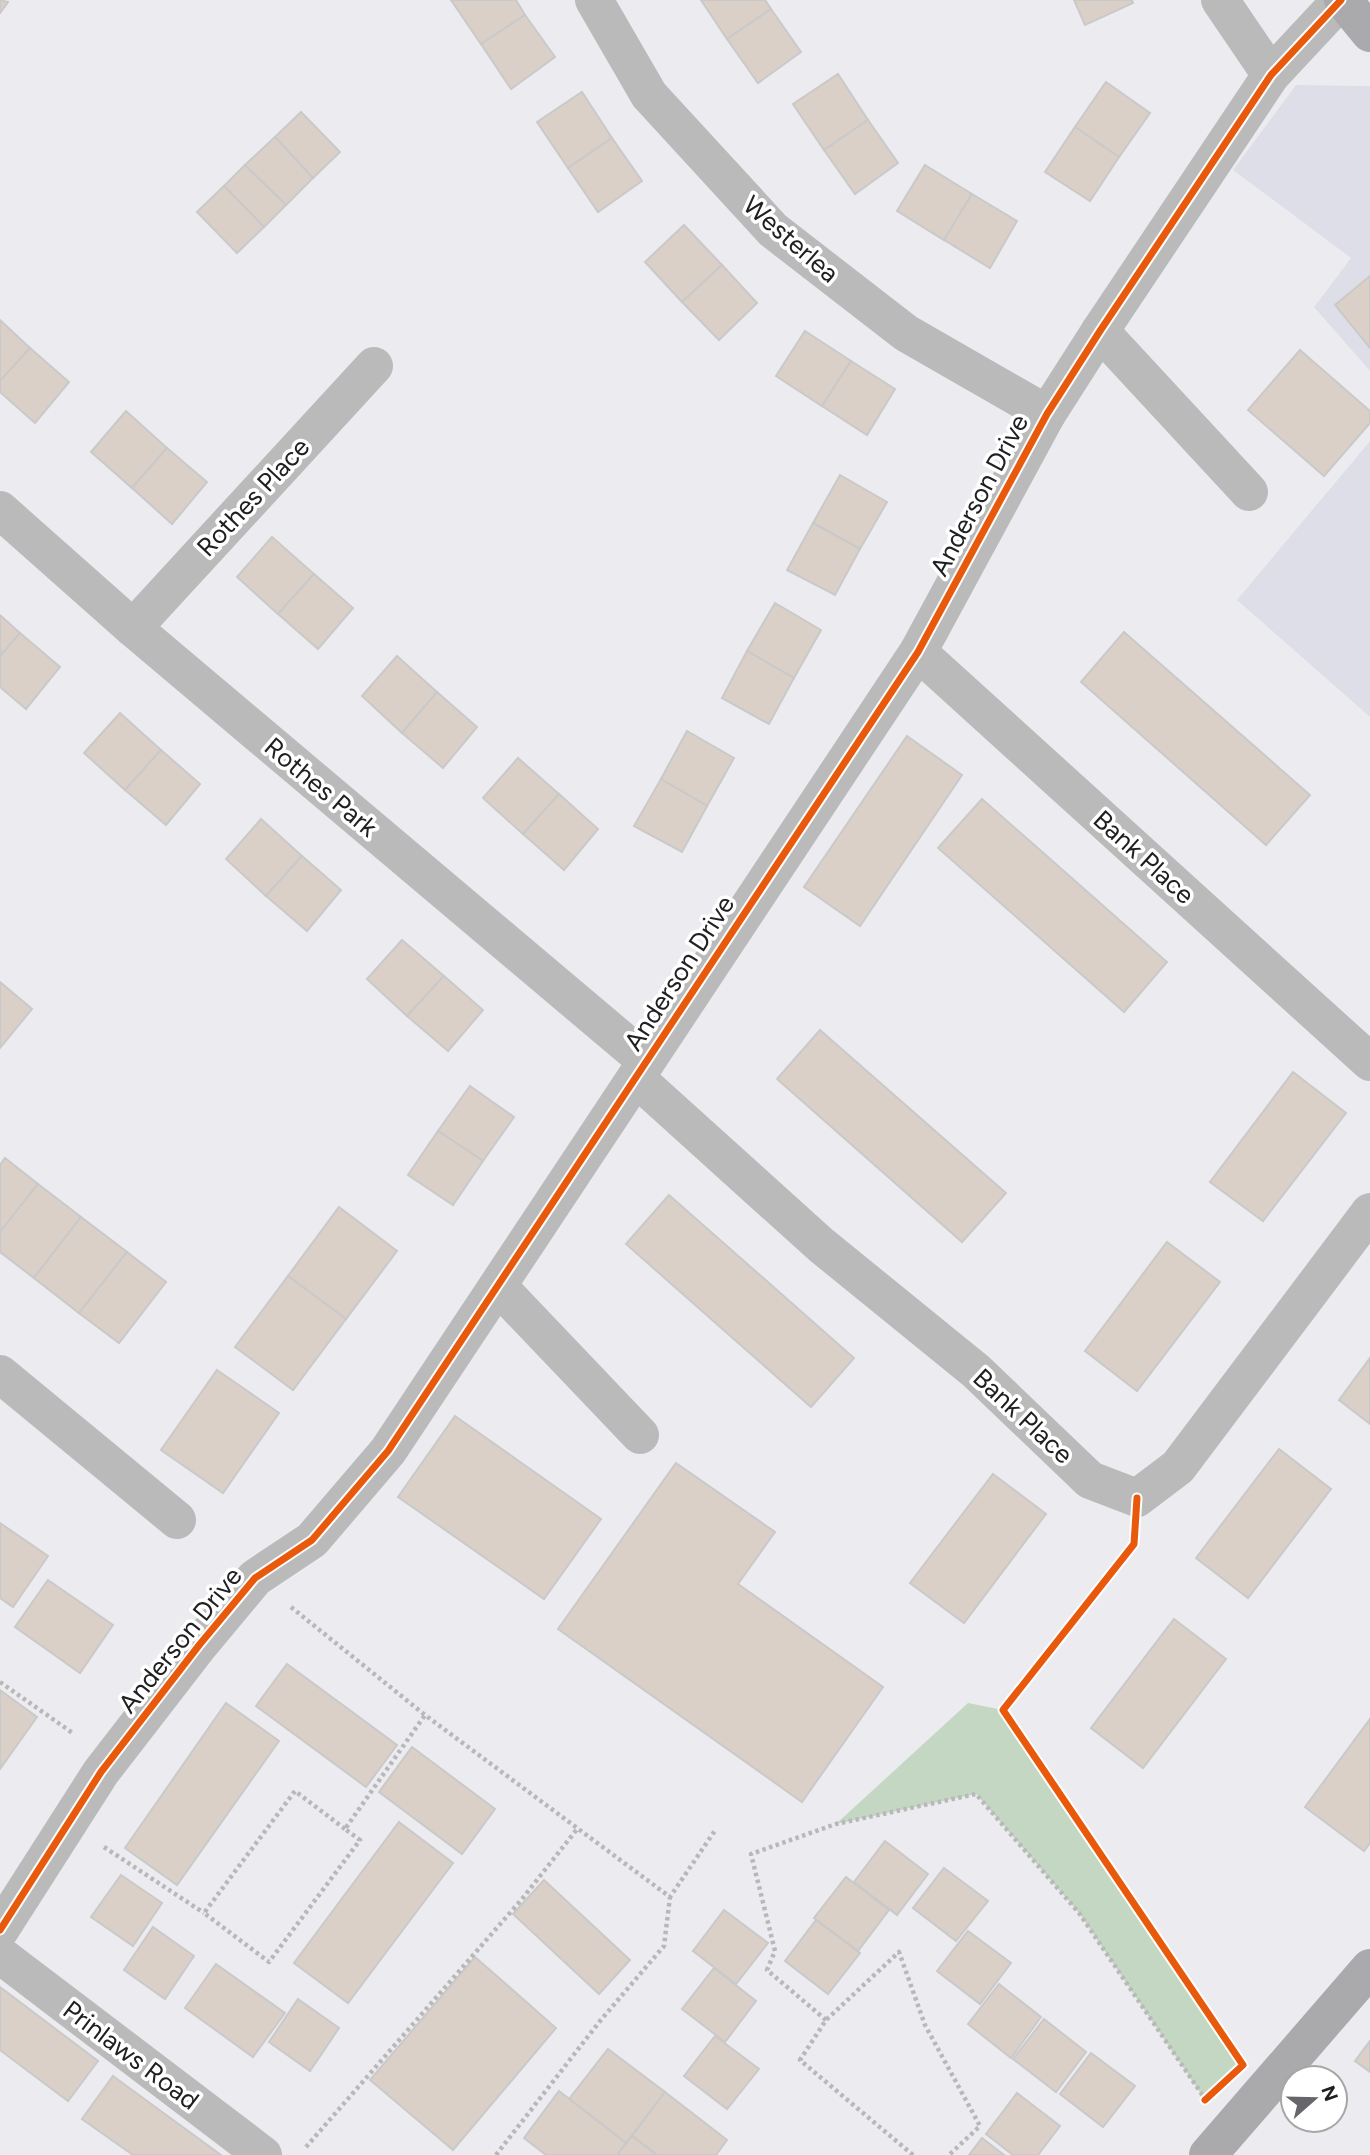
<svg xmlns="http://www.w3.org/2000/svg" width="1370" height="2155" font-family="Figtree,sans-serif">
<rect width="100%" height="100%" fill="#ececf0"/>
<g fill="#dedee8">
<polygon points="1296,85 1370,86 1370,371 1314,307 1351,258 1233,170"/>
<polygon points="1370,441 1370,717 1237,600"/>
</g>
<polygon fill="#c4d7c2" points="968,1703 1003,1710 1243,2065 1205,2100 1079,1913 976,1794 836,1824"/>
<g fill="#dbd0c8" stroke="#cac9ca" stroke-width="2">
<polygon points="0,0 8,2 0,13"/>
<polygon points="451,0 516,0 525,15 481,44"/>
<polygon points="701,0 765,0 771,9 727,39"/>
<polygon points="1074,0 1132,0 1133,3 1085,25"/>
<polygon points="771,9 801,52 758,83 727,39"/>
<polygon points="525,15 555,57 511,89 481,44"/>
<polygon points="838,74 868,120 824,150 793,104"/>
<polygon points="1106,82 1150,113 1119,157 1075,127"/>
<polygon points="582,92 612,138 568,168 537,122"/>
<polygon points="301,112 340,152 313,178 275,137"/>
<polygon points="868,120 898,163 855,194 824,150"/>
<polygon points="1075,127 1119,157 1090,201 1045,172"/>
<polygon points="275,137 313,178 286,205 245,165"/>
<polygon points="612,138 642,181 598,212 568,168"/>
<polygon points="245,165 286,205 264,227 224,186"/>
<polygon points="925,165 972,194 944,240 897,211"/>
<polygon points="224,186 264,227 237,253 197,212"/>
<polygon points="972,194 1017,221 990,268 944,240"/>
<polygon points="684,225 722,265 682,302 645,262"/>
<polygon points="722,265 757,303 719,340 682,302"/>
<polygon points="1370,276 1370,348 1335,305"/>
<polygon points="0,320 30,348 0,381"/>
<polygon points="805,331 851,361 822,406 776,376"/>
<polygon points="30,348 69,382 35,423 0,392 0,381"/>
<polygon points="1300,350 1370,411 1370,423 1324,476 1248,410"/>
<polygon points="851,361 895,389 867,435 822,406"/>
<polygon points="126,411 167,448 132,488 91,452"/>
<polygon points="167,448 207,482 172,524 132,488"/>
<polygon points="840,475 887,502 860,549 813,523"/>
<polygon points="813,523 860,549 835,595 787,570"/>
<polygon points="272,537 314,574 278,614 237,577"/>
<polygon points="314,574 353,608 318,649 278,614"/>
<polygon points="775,603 821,630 794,678 747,651"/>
<polygon points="0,615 20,633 0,656"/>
<polygon points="1124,632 1310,795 1266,845 1081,682"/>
<polygon points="20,633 60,667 26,709 0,687 0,656"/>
<polygon points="747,651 794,678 769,724 722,698"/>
<polygon points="397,656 437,692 402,733 362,696"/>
<polygon points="437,692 477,727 443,768 402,733"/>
<polygon points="120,713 161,750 125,790 84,753"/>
<polygon points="687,731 734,758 707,806 661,779"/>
<polygon points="907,736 962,775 860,926 804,887"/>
<polygon points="161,750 200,784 166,825 125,790"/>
<polygon points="518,758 559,794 523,834 483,798"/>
<polygon points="661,779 707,806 682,852 634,826"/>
<polygon points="559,794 598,829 564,870 523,834"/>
<polygon points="982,799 1167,962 1124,1012 938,848"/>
<polygon points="261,819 302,856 266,896 226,859"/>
<polygon points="302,856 341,890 307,931 266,896"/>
<polygon points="402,940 444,976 407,1016 367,979"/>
<polygon points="444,976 483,1010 448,1051 407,1016"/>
<polygon points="0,982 32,1009 0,1048"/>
<polygon points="820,1030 1006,1193 962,1242 777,1079"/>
<polygon points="1293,1072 1346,1113 1263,1221 1210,1182"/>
<polygon points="470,1086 514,1117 483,1161 438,1131"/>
<polygon points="438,1131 483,1161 453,1205 408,1175"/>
<polygon points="5,1158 38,1184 0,1232 0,1165"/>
<polygon points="38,1184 81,1217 34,1278 0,1252 0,1232"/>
<polygon points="669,1195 854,1358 811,1407 626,1244"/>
<polygon points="339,1207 397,1251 346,1319 288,1276"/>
<polygon points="81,1217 127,1252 79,1313 34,1278"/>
<polygon points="1167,1242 1220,1282 1137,1391 1085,1351"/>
<polygon points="127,1252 166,1282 119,1343 79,1313"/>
<polygon points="288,1276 346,1319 293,1390 235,1347"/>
<polygon points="1370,1358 1370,1424 1339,1400"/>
<polygon points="217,1370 279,1413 223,1493 161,1450"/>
<polygon points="455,1416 601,1519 544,1599 398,1497"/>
<polygon points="1279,1449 1331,1489 1248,1598 1196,1558"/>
<polygon points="676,1463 775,1532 738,1584 883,1687 802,1802 558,1629"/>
<polygon points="993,1474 1046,1514 964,1623 910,1583"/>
<polygon points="0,1523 48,1556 13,1607 0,1598"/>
<polygon points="48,1580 113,1625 80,1673 15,1627"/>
<polygon points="1174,1619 1226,1659 1143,1768 1091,1728"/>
<polygon points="287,1664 397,1745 366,1787 256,1706"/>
<polygon points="0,1690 37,1717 0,1769"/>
<polygon points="226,1703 279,1741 177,1885 125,1848"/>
<polygon points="1370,1719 1370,1843 1364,1851 1305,1807"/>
<polygon points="412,1747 495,1809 462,1854 379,1792"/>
<polygon points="399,1822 453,1863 348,2003 294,1963"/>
<polygon points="885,1841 928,1874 897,1915 854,1882"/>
<polygon points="944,1868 988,1901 956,1941 913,1908"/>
<polygon points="121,1875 162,1903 133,1946 91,1917"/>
<polygon points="846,1877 889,1910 858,1951 814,1918"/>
<polygon points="544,1880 630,1960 599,1994 513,1914"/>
<polygon points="724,1910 768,1943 736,1984 693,1951"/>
<polygon points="816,1920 860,1953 828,1994 785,1961"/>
<polygon points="153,1927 194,1956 165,1999 124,1970"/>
<polygon points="968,1931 1011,1963 980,2004 937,1971"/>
<polygon points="475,1957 556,2028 453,2150 370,2080"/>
<polygon points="216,1964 285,2013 253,2057 185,2008"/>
<polygon points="714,1968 756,2001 725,2042 682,2009"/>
<polygon points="999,1984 1041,2017 1011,2058 968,2024"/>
<polygon points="0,1987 98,2061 68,2101 0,2050"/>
<polygon points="298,1999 339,2028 310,2071 269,2042"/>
<polygon points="1044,2019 1086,2052 1056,2092 1013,2059"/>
<polygon points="715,2036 759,2069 727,2109 684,2076"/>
<polygon points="1370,2041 1370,2072 1355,2061"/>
<polygon points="608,2049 665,2092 626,2143 569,2099"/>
<polygon points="1091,2053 1135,2086 1103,2127 1060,2094"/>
<polygon points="113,2076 143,2098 221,2155 133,2155 82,2119"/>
<polygon points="559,2091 626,2143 617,2155 546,2155 524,2138"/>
<polygon points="665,2092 727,2140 716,2155 657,2155 632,2136"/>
<polygon points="1017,2093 1060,2126 1038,2155 1013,2155 986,2134"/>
<polygon points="632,2136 657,2155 617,2155"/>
<polygon points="982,2138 1004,2155 969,2155"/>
</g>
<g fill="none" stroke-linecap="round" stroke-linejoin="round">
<g stroke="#b8b8ba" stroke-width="4.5" stroke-dasharray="3.5 3.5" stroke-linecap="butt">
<polyline points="1134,1541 1003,1710 1237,2056"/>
<polyline points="291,1607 425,1715 670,1897 716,1829"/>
<polyline points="0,1682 74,1734"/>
<polyline points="345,1829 295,1791 204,1913 269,1962 360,1840 345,1829 425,1715"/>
<polyline points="104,1847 204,1913"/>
<polyline points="826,2020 767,1970 775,1951 751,1854 836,1824 976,1794 1079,1913 1203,2096"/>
<polyline points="306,2147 522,1899 578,1828"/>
<polyline points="496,2155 600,2021 664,1946 670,1897"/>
<polyline points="913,2155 800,2060 826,2020 899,1952 925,2025 980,2126 949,2155"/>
</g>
<g stroke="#bababb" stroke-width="38">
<polyline points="594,0 649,95 773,230 906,333 1047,414"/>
<polyline points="1220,0 1271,75"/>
<polyline points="1100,331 1249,492"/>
<polyline points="0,510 133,628 645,1060"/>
<polyline points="133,628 374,366"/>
<polyline points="918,652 1370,1062"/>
<polyline points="636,1078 821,1245 976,1371 1090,1480 1137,1498 1178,1467 1370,1212"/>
<polyline points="498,1286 640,1435"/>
<polyline points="0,1374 177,1520"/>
<polyline points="0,1930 101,1772 200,1644 255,1578 312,1540 388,1451 918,652 1047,414 1100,331 1271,75 1341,0"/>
<polyline points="0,1955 263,2155"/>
</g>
<g stroke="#aaa9ab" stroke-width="38">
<polyline points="1343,0 1370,33"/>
<polyline points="1208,2155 1370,1968"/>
</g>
<g stroke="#fff" stroke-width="11">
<g id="cycleway">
<polyline points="1137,1498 1134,1544 1003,1710 1243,2065 1205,2100"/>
<polyline points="0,1930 101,1772 200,1644 255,1578 312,1540 388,1451 918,652 1047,414 1100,331 1271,75 1341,0"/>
</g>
</g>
<use href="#cycleway" stroke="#e8590c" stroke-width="7"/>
</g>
<g text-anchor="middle" stroke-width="7" stroke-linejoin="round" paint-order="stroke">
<g font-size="26" fill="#202023" stroke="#fff">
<text transform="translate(791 239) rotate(41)" y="9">Westerlea</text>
<text transform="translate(979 495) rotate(-62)" y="9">Anderson Drive</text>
<text transform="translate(253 497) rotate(-47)" y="9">Rothes Place</text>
<text transform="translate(321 787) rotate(40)" y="9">Rothes Park</text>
<text transform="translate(1144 857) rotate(42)" y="9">Bank Place</text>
<text transform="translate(679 973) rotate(-57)" y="9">Anderson Drive</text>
<text transform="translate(1023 1416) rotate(43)" y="9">Bank Place</text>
<text transform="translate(180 1640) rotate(-51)" y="9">Anderson Drive</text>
<text transform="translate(131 2055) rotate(37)" y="9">Prinlaws Road</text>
</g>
</g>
<g transform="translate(1314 2099) rotate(70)"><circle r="33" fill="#ffffff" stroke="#a6a6a7" stroke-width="2"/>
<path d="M0-5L12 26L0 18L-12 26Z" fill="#67676b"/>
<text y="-10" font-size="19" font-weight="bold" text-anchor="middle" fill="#202023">N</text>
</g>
</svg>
